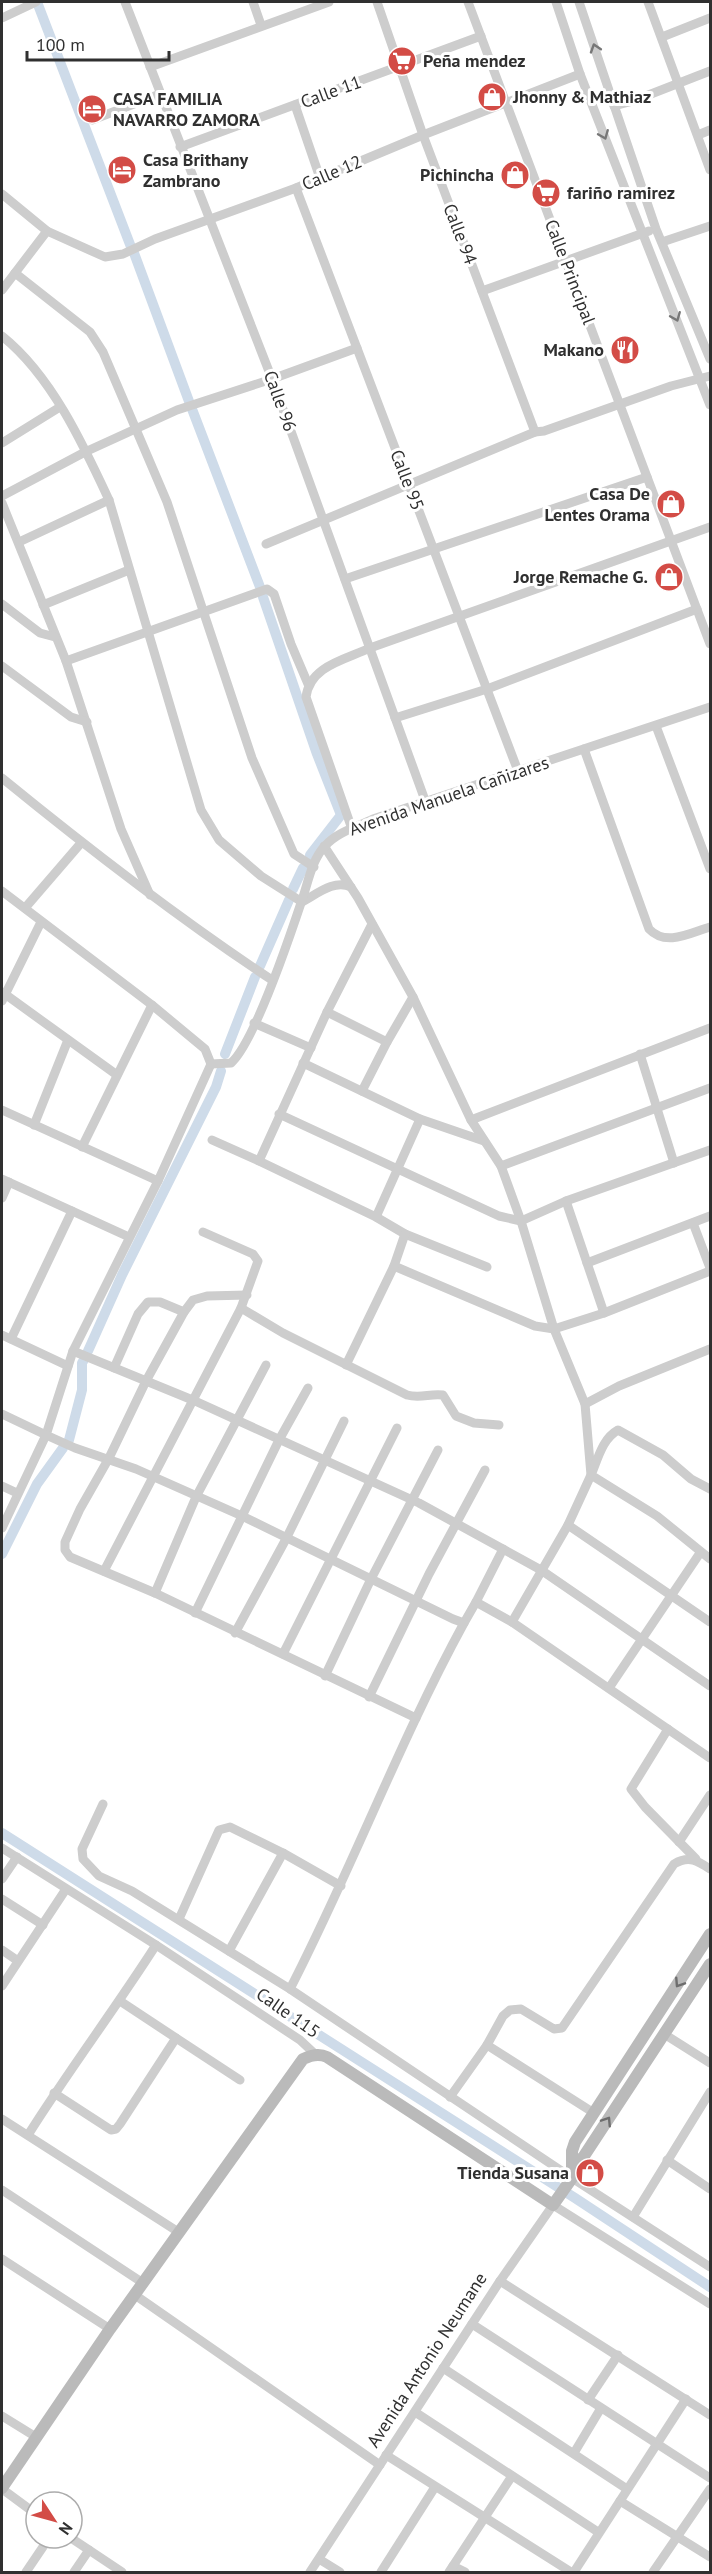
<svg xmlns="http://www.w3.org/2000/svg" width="712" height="2574" font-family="'PT Sans',sans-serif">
<rect width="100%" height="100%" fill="#fff"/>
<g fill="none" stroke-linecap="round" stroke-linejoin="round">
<g stroke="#cedbe9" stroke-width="10">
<polyline points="37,2 131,247"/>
<polyline points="134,253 190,404"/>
<polyline points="192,409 260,587"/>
<polyline points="263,597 317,754 341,815 310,855"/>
<polyline points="293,889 303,868"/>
<polyline points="260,966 289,900"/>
<polyline points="225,1054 255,977"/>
<polyline points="88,1351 122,1275 216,1087 221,1071"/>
<polyline points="69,1440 82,1390 82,1363 85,1358"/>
<polyline points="2,1554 37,1484 63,1448"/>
<polyline points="2,1833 575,2198 710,2287"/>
</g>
<g stroke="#cdcdcd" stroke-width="9">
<polyline points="125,2 272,379 426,803"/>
<polyline points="253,2 261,25"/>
<polyline points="377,2 423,135 535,432"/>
<polyline points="468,2 710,644"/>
<polyline points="556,2 580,74 710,405"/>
<polyline points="579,2 656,229 710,359"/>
<polyline points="648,2 710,170"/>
<polyline points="2,18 36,2"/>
<polyline points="662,37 710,18"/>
<polyline points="150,67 329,2"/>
<polyline points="295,105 320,178"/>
<polyline points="614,106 633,101 710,71"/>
<polyline points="92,120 160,94"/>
<polyline points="698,135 710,130"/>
<polyline points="180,147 481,36"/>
<polyline points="296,188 518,771"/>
<polyline points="2,194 47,231 105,257 123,254 155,239 296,188 423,135 580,74"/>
<polyline points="662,242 710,226"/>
<polyline points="15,273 90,332 103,352 167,502 252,758 294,854 314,867"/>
<polyline points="2,290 47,231"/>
<polyline points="482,291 649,231"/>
<path d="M2 336C51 375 83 444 109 500L201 810 219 840 261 876 302 902C317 894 334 879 351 887"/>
<polyline points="2,443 60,407"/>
<polyline points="2,496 85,452 177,410 272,379 357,348"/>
<polyline points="2,503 66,661 121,829 150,895"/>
<polyline points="19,542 109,500"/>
<polyline points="266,544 535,432 544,431 671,386 710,376"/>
<polyline points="345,579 647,477"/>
<polyline points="2,604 40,633 55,637"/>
<polyline points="43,605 129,570"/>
<polyline points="66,661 267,589 274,594 291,644 308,684"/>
<polyline points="2,666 71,717 87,722"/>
<polyline points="395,718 487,689 697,609"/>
<polyline points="656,726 710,869"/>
<path d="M584 749 649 929C666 947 690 933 710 927"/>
<path d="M2 778C89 849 178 918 272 980"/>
<path d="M352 829 306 697C310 666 344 660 370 648L710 527"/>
<polyline points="2,891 152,1005 205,1049 211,1064 158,1181 73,1351 46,1435 75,1448 136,1469 242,1516 453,1619 464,1623 476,1602 512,1622 568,1525 591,1475 585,1404 554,1329 521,1221 501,1166 471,1120 413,997 358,898 324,846"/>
<polyline points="25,908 81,843"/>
<polyline points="372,924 327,1012 259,1161 376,1217 405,1234 487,1267"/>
<polyline points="2,992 117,1075"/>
<polyline points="2,1001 41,922"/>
<polyline points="327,1012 387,1042 362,1091"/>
<polyline points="254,1023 311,1048"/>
<polyline points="387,1042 413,997"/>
<polyline points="640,1054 674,1163"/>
<polyline points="303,1063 420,1119 484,1141"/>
<path d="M211 1064 231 1063C254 1043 291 933 302 900 308 883 312 859 325 846 337 832 357 827 373 819L710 707"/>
<polyline points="2,1110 158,1181"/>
<polyline points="279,1114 499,1216 521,1221 566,1201 710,1150"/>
<polyline points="471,1120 710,1028"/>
<polyline points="34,1125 68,1040"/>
<polyline points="212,1140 259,1161"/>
<polyline points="82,1147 152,1005"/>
<polyline points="501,1166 710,1088"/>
<polyline points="2,1179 129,1237"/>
<polyline points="2,1198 9,1182"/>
<polyline points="566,1201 604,1313"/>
<polyline points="376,1217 420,1119"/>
<polyline points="693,1223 710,1268"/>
<polyline points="587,1263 710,1216"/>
<polyline points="394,1266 535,1326 554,1329 604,1313 710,1271"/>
<polyline points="247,1295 207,1296 193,1300 184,1312 146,1381 109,1458 80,1509 65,1542 65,1550 70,1557 155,1593 416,1718"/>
<path d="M241 1308 283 1333 407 1395C421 1399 430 1393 443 1395L456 1416 474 1423 499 1425"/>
<polyline points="2,1335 68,1366"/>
<polyline points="11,1339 72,1211"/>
<polyline points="73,1351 195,1401 419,1503 541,1570 710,1686"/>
<polyline points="346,1365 394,1266 405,1234"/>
<polyline points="114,1368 138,1314 148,1302 160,1302 184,1312"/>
<polyline points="585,1404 619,1386 710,1349"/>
<polyline points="2,1414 46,1435 2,1528"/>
<polyline points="2,1486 17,1493"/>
<path d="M710 1489 691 1479 663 1455 618 1430C602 1439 598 1459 591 1475L657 1516 710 1559"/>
<polyline points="568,1525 710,1622"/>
<polyline points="104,1571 241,1308 258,1261 253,1254 203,1232"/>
<polyline points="155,1593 196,1497 266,1365"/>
<polyline points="476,1602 503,1549"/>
<polyline points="195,1613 279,1440 308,1388"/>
<polyline points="512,1622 710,1758"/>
<polyline points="235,1633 286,1539 344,1421"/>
<polyline points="283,1654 397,1428"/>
<polyline points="325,1676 371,1579 438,1450"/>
<polyline points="609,1688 700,1553"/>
<polyline points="369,1697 429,1574 485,1470"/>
<polyline points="668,1729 631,1789 645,1807 696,1859"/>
<polyline points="103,1804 82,1849 83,1859 99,1876 132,1891 290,1989 572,2178 710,2267"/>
<polyline points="679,1842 710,1795"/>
<polyline points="2,1848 156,1945 300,2040 316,2055"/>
<polyline points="2,1879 17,1857"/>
<polyline points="2,1899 43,1925"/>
<polyline points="179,1919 219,1830 230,1827 283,1853 341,1886"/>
<polyline points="2,1950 18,1961"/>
<polyline points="229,1951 283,1853"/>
<polyline points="2,1986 66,1889"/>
<path d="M290 1989C352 1869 399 1742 464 1623"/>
<polyline points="664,2034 710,2063"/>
<polyline points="176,2038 240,2080"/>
<polyline points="487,2045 594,2113"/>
<polyline points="54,2093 111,2130 116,2129 120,2124 176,2038 120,2001"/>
<path d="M450 2097 487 2045 503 2016 510 2010 521 2009 554 2029 562 2028 674 1864C689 1855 698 1861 710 1869"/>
<polyline points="2,2119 180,2233"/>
<path d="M28 2135C69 2070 115 2009 156 1945"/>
<polyline points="667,2160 710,2189"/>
<polyline points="2,2190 143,2283"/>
<polyline points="633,2217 710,2092"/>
<polyline points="2,2259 110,2329"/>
<polyline points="500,2281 710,2415"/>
<polyline points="135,2295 380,2465"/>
<polyline points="472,2324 710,2478"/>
<polyline points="443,2368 627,2489"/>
<polyline points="588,2400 618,2355"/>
<polyline points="415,2412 598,2532"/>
<polyline points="2,2416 36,2437"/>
<polyline points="574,2453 601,2408"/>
<polyline points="386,2455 571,2572"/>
<polyline points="2,2489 36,2514"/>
<polyline points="620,2501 710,2557"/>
<polyline points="71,2538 122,2572"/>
<polyline points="319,2559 340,2572"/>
<polyline points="453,2566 465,2572"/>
<polyline points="26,2572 49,2538"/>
<polyline points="74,2572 89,2550"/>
<polyline points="310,2572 500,2281 553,2205 710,2304"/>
<polyline points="381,2572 435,2487"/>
<polyline points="449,2572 512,2476"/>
<polyline points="574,2572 686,2399"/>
<polyline points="653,2572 710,2489"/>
</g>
<g stroke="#bababa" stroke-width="12">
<polyline points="573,2168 584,2156 710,1964"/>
<path d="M2 2488 110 2329 303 2059C311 2055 319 2053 327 2057L553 2205 572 2178V2151L575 2142 710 1934"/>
</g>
</g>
<defs><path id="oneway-chevron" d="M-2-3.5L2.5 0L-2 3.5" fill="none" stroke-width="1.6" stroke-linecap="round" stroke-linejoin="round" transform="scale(1.5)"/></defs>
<g stroke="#777">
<use href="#oneway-chevron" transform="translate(595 48) rotate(-108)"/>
<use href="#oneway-chevron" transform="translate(604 135) rotate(68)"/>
<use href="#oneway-chevron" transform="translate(676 317) rotate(68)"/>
</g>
<g stroke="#6e6e6e">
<use href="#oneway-chevron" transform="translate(679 1983) rotate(123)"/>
<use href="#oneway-chevron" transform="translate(607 2121) rotate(-57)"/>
</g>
<defs>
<g id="supermarket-disc" transform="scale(1.5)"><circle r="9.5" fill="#d34c46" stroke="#fff"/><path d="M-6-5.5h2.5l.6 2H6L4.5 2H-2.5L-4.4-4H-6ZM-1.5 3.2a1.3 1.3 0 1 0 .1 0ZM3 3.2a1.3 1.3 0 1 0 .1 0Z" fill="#fff"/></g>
<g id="shop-disc" transform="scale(1.5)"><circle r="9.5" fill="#d34c46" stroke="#fff"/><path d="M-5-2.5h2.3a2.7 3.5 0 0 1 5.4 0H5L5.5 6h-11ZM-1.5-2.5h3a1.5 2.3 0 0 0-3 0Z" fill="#fff"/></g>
<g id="hotel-disc" transform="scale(1.5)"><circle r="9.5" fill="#d34c46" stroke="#fff"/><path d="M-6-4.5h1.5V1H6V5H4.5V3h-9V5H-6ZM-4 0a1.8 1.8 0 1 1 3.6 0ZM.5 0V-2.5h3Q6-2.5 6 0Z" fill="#fff"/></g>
<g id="restaurant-disc" transform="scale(1.5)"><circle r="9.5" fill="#d34c46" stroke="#fff"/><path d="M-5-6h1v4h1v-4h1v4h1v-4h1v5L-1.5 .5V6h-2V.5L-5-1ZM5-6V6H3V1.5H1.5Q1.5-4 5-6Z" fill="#fff"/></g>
</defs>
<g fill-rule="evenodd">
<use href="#supermarket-disc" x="402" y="61"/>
<use href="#shop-disc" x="492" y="97"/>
<use href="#hotel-disc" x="92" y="109"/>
<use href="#hotel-disc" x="122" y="170"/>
<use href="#shop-disc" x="515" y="175"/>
<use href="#supermarket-disc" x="546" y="193"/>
<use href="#restaurant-disc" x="625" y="350"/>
<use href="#shop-disc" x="671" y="504"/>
<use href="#shop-disc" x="669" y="577"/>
<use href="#shop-disc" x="590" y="2173"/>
</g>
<g text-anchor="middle" stroke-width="6" stroke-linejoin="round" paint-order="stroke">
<g font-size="18" font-weight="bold" fill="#303030" stroke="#fff" text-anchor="start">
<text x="423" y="67">Peña mendez</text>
<text x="513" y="103">Jhonny &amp; Mathiaz</text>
<text x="113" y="105">CASA FAMILIA<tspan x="113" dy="21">NAVARRO ZAMORA</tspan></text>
<text x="143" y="166">Casa Brithany<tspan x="143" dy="21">Zambrano</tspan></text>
<text x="494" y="181" text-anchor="end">Pichincha</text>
<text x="567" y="199">fariño ramirez</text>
<text x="604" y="356" text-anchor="end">Makano</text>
<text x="650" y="500" text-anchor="end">Casa De<tspan x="650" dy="21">Lentes Orama</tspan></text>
<text x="648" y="583" text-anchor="end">Jorge Remache G.</text>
<text x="569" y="2179" text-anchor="end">Tienda Susana</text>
</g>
<g font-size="18" fill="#303030" stroke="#fff">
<text transform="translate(331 92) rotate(-20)" y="6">Calle 11</text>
<text transform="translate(332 173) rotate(-23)" y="6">Calle 12</text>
<text transform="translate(460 234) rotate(69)" y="6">Calle 94</text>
<text transform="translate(570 272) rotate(69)" y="6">Calle Principal</text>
<text transform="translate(280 401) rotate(70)" y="6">Calle 96</text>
<text transform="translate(407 480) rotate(69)" y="6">Calle 95</text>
<text transform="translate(449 796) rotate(-19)" y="6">Avenida Manuela Cañizares</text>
<text transform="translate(288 2013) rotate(35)" y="6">Calle 115</text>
<text transform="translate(427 2360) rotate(-57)" y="6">Avenida Antonio Neumane</text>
</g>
</g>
<rect width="712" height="2574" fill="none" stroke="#303030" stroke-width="6"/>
<g transform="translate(54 2520) rotate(126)"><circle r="28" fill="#ffffff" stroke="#acacac" stroke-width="1.5"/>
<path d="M0-4.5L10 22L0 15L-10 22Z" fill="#d34c46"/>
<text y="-9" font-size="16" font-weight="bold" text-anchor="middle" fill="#303030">N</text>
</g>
<path d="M27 51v9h142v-9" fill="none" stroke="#303030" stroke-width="3"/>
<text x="36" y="51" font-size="18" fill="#303030" stroke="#ffffff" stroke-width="4.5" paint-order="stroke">100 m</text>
</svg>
